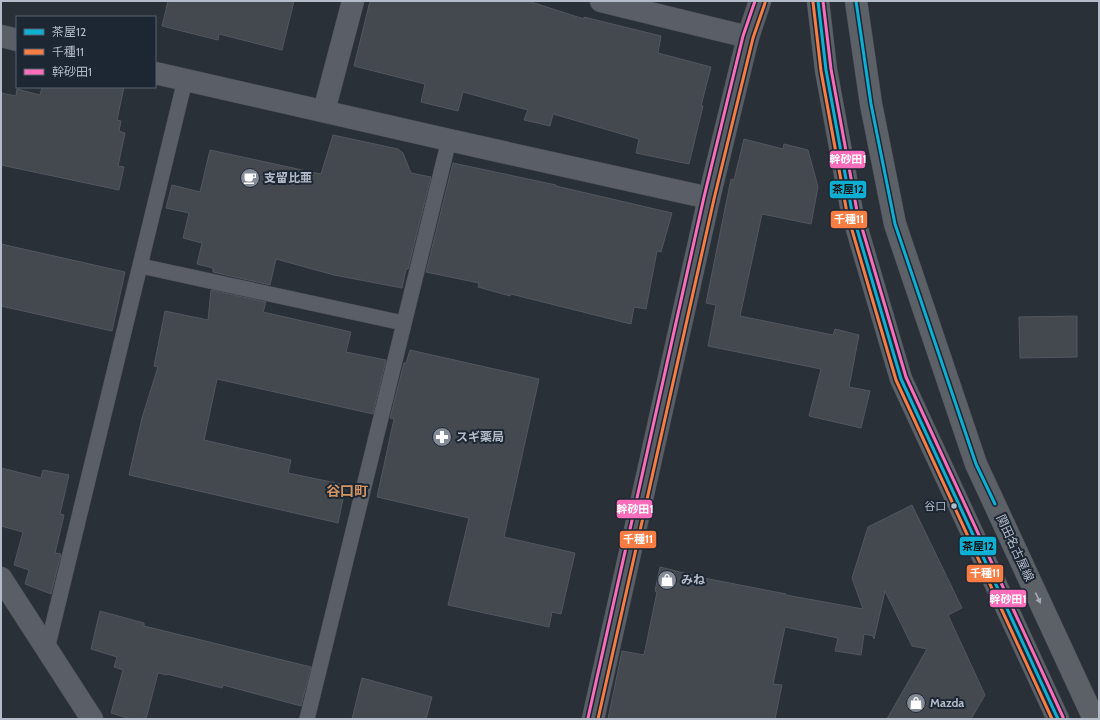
<svg xmlns="http://www.w3.org/2000/svg" width="1100" height="720" font-family="Cabin,'Noto Sans JP',sans-serif">
<rect width="100%" height="100%" fill="#2a3038"/>
<g fill="#444950" stroke="#52575f">
<polygon points="168,1 294,1 282,50 219,34 218,40 162,26"/>
<polygon points="370,1 528,1 584,19 584,17 661,36 658,53 711,67 701,106 703,106 689,164 636,153 639,139 553,114 550,126 524,120 528,110 463,92 458,111 421,102 425,84 354,66"/>
<polygon points="42,87 124,87 117,120 121,121 119,131 125,133 118,166 124,167 119,190 1,165 1,93 16,96 17,89 40,95"/>
<polygon points="333,135 398,149 403,153 411,173 431,177 408,269 406,269 402,288 334,275 276,259 270,285 213,272 213,268 197,264 202,243 183,238 189,213 166,208 172,185 200,192 210,150 321,174"/>
<polygon points="744,139 783,149 784,144 808,150 818,187 811,224 762,214 740,316 833,335 835,329 859,335 849,387 870,391 861,428 809,416 821,369 708,346 716,305 706,303 731,179 734,180"/>
<polygon points="453,163 556,185 556,186 672,213 661,252 657,251 646,309 634,307 631,324 511,294 510,296 478,287 479,283 426,272"/>
<polygon points="1,244 125,272 112,331 1,306"/>
<polygon points="211,290 266,302 263,312 351,332 346,352 386,360 373,414 217,379 204,440 291,460 288,473 346,485 338,523 129,475 142,418 158,367 154,366 165,311 208,320"/>
<polygon points="1077,316 1077,357 1020,358 1019,317"/>
<polygon points="410,350 539,379 504,537 575,553 561,614 552,612 549,627 448,605 469,518 377,497 394,419 390,418 404,363 406,363"/>
<polygon points="1,468 41,478 43,470 69,475 60,514 64,515 55,553 61,554 51,594 25,584 29,570 14,565 23,532 1,526"/>
<polygon points="912,505 962,608 948,615 985,695 971,719 887,719 927,649 912,646 885,591 874,639 873,636 864,634 861,655 835,651 838,638 785,627 773,684 782,685 775,719 608,719 622,651 644,655 657,592 655,591 660,567 704,578 786,594 786,595 863,609 852,578 868,527"/>
<polygon points="100,611 144,623 144,626 311,667 301,706 223,685 222,688 167,674 167,675 158,673 146,719 131,719 111,713 123,670 114,667 117,657 91,649"/>
<polygon points="362,678 432,697 426,719 352,719"/>
</g>
<g fill="none" stroke-linecap="round" stroke-linejoin="round">
<g stroke="#484c53" stroke-width="16">
<g id="service">
<polyline points="141,266 403,323"/>
<polyline points="47,649 185,80"/>
<polyline points="307,719 449,140"/>
</g>
</g>
<g stroke="#484c53" stroke-width="23">
<g id="minor">
<polyline points="601,1 748,37"/>
<polyline points="324,111 353,1"/>
<polyline points="1,578 92,719"/>
</g>
</g>
<g stroke="#484c53" stroke-width="23">
<g id="tertiary">
<polyline points="1,36 17,40"/>
<polyline points="155,73 449,140 709,198"/>
<polyline points="593,719 709,198 748,37 760,1"/>
</g>
</g>
<g stroke="#484c55" stroke-width="23">
<g id="primary">
<polyline points="818,1 826,70 852,212 901,379 1058,719"/>
<polyline points="856,1 871,104 895,224 976,464 1094,719"/>
</g>
</g>
<use href="#service" stroke="#5a5e66" stroke-width="15"/>
<use href="#minor" stroke="#5a5e66" stroke-width="22"/>
<use href="#tertiary" stroke="#5a5e66" stroke-width="22"/>
<use href="#primary" stroke="#5c6168" stroke-width="22"/>
<g stroke="#1d2633" stroke-width="6">
<g id="bus-1">
<polyline points="818,1 826,70 852,212 901,379 1058,719"/>
<polyline points="856,1 871,104 895,224 976,464 995,504"/>
</g>
</g>
<g stroke="#1d2633" stroke-width="6">
<g id="bus-2">
<polyline points="813,2 821,71 847,213 896,380 1052,719"/>
<polyline points="598,719 714,199 753,38 765,3"/>
</g>
</g>
<g stroke="#1d2633" stroke-width="6">
<g id="bus-3">
<polyline points="823,1 831,69 857,211 906,377 1063,717"/>
<polyline points="588,718 704,197 743,36 755,1"/>
</g>
</g>
<use href="#bus-1" stroke="#0dafd3" stroke-width="3"/>
<use href="#bus-2" stroke="#f77d43" stroke-width="3"/>
<use href="#bus-3" stroke="#fb6dba" stroke-width="3"/>
</g>
<defs><path id="oneway-solid" d="M-6-.8H1V-3.2L6.5 0L1 3.2V.8H-6Z"/></defs>
<use fill="#a2aab6" href="#oneway-solid" transform="translate(1038 598) rotate(65)"/>
<defs>
<g id="cafe-disc" transform="scale(1)"><circle r="9.5" fill="#848b96" stroke="#1d2633"/><path d="M-5.5-4.5H6V0H3Q3 3.5 0 3.5H-2.5Q-5.5 3.5-5.5 0ZM3-3.2v2h1.7v-2ZM-6 4.5H4V6H-6Z" fill="#fff"/></g>
<g id="pharmacy-disc" transform="scale(1)"><circle r="9.5" fill="#848b96" stroke="#1d2633"/><path d="M-2-6h4v4h4v4h-4v4h-4v-4h-4v-4h4Z" fill="#fff"/></g>
<g id="shop-disc" transform="scale(1)"><circle r="9.5" fill="#848b96" stroke="#1d2633"/><path d="M-5-2.5h2.3a2.7 3.5 0 0 1 5.4 0H5L5.5 6h-11ZM-1.5-2.5h3a1.5 2.3 0 0 0-3 0Z" fill="#fff"/></g>
</defs>
<g fill-rule="evenodd">
<use href="#cafe-disc" x="250" y="178"/>
<use href="#pharmacy-disc" x="442" y="437"/>
<use href="#shop-disc" x="667" y="580"/>
<use href="#shop-disc" x="916" y="703"/>
</g>
<circle fill="#b4bcc9" stroke="#1d2633" stroke-width="1.5" cx="954" cy="506" r="3.5"/>
<g text-anchor="middle" stroke-width="4" stroke-linejoin="round" paint-order="stroke">
<g font-size="11" fill="#b4bcc9" stroke="#1d2633" text-anchor="end">
<text x="946" y="510">谷口</text>
</g>
<g font-size="12" font-weight="bold" fill="#b4bcc9" stroke="#1d2633" text-anchor="start">
<text x="264" y="182">支留比亜</text>
<text x="456" y="441">スギ薬局</text>
<text x="681" y="584">みね</text>
<text x="930" y="707">Mazda</text>
</g>
<g font-size="12" fill="#b4bcc9" stroke="#1d2633">
<text transform="translate(1015 548) rotate(65)" y="4">関田名古屋線</text>
</g>
<g font-size="14" font-weight="bold" fill="#d59563" stroke="#1d2633">
<text x="347" y="496">谷口町</text>
</g>
</g>
<g stroke="#1d2633" stroke-width="1.5">
<rect x="829" y="150" width="37" height="19" rx="4" fill="#fb6dba"/>
<rect x="829" y="180" width="38" height="19" rx="4" fill="#0dafd3"/>
<rect x="830" y="210" width="38" height="19" rx="4" fill="#f77d43"/>
<rect x="616" y="499" width="37" height="20" rx="4" fill="#fb6dba"/>
<rect x="619" y="530" width="38" height="19" rx="4" fill="#f77d43"/>
<rect x="959" y="536" width="38" height="20" rx="4" fill="#0dafd3"/>
<rect x="966" y="564" width="38" height="19" rx="4" fill="#f77d43"/>
<rect x="989" y="589" width="38" height="19" rx="4" fill="#fb6dba"/>
</g>
<g font-size="11" text-anchor="middle" font-weight="bold" fill="#fff">
<text x="848" y="163">幹砂田1</text>
<text x="849" y="223">千種11</text>
<text x="635" y="513">幹砂田1</text>
<text x="638" y="543">千種11</text>
<text x="985" y="577">千種11</text>
<text x="1008" y="603">幹砂田1</text>
</g>
<g font-size="11" text-anchor="middle" font-weight="bold" fill="#111">
<text x="848" y="193">茶屋12</text>
<text x="978" y="550">茶屋12</text>
</g>
<rect width="1100" height="720" fill="none" stroke="#b4bcc9" stroke-width="4"/>
<rect x="16" y="16" width="140" height="72" fill="#1d2633" stroke="#59626f"/>
<rect x="24" y="29" width="20" height="6" fill="#0dafd3" stroke="#59626f"/>
<text x="52" y="36" font-size="12" fill="#b4bcc9">茶屋12</text>
<rect x="24" y="49" width="20" height="6" fill="#f77d43" stroke="#59626f"/>
<text x="52" y="56" font-size="12" fill="#b4bcc9">千種11</text>
<rect x="24" y="69" width="20" height="6" fill="#fb6dba" stroke="#59626f"/>
<text x="52" y="76" font-size="12" fill="#b4bcc9">幹砂田1</text>
</svg>
